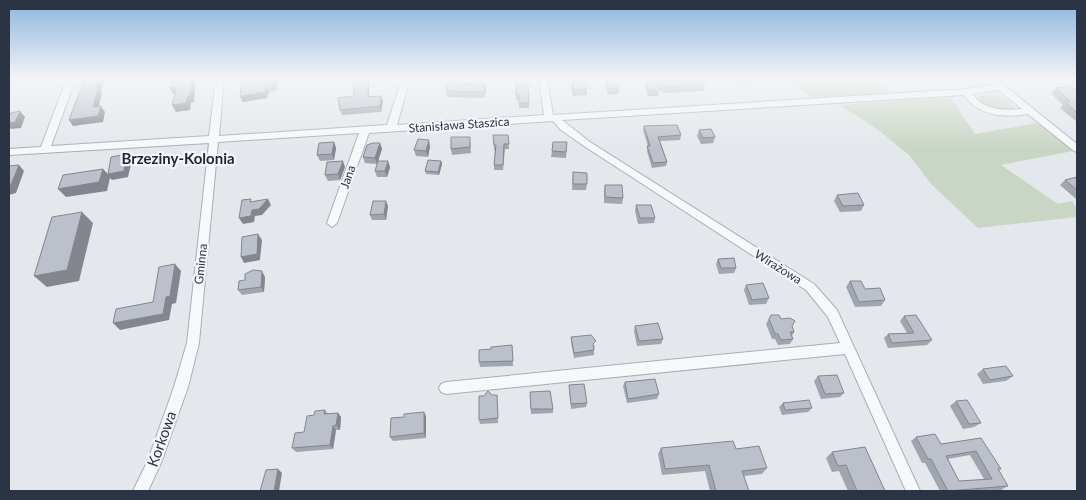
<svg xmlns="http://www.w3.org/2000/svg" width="1086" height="500" font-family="Lato,sans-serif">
<rect width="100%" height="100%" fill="#e4e7ec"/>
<g fill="#c9d6c5">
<polygon points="789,79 875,79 892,95 814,100"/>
<path d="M993 94 1006 99 1015 108C1004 115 984 108 977 97L980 95Z"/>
<polygon points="950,97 975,134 1038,123 1073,151 1001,165 1058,204 1072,201 1077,209 1077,217 978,228 932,185 910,156 881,132 840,105"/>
</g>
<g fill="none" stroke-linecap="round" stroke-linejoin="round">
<g stroke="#a9aeb7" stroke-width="2">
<path id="minor" d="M67 78H76L51 146 209 136 216 78H224L219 136 387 125 402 78H410L397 125 544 115 539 78H547L553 115 966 89 993 85 985 78H995L1077 144V152L1074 151 1028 114C1003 118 979 116 964 95L562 120 590 142 814 284 837 310 920 491H906L845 354 446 394 441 392 439 388 441 384 446 382 840 343 828 317 806 290 584 146 561 130 553 121 369 133 337 223 332 227 327 223 359 133 218 142 199 343 188 387 161 463 148 491H133L148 460 174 387 187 343 209 143 9 155V149L41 147ZM998 90 1022 109C1003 111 984 110 972 94Z"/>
</g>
<use href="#minor" fill="#f7f8fa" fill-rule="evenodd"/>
</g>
<g fill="#a1a5ae" fill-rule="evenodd">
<polygon points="278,78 276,91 269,92 267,98 243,102 240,96"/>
<polygon points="605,78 616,78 619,88 618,94 608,95 605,82"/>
<polygon points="660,78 701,78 705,85 703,91 662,93 659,84"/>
<polygon points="734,78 765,78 765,81 736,83"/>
<polygon points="572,81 587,89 587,95 573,96 571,87"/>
<polygon points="646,81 660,89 658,96 648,96 645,87"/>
<polygon points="369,84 369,97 383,101 381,112 342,115 340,110 354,96"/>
<polygon points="485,84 486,90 484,98 447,97 446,91"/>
<polygon points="516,84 528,84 529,108 519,108 519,100 516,100"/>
<polygon points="1056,88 1077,90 1077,122 1060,108 1063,105 1051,93"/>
<polygon points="644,126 681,135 680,140 660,141 667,162 666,166 652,168 647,151 648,146 643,130"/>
<polygon points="699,130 715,137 713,143 701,144 697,136"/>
<polygon points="493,135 508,135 509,149 505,149 503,170 494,170 494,165 495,150 494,150"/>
<polygon points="470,137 471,153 452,155 451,149"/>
<polygon points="334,142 336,148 334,160 320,161 317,155"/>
<polygon points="567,142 566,158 551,157 552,151"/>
<polygon points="380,143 382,149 377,164 365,163 363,157"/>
<polygon points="430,146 428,157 416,156 414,150"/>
<polygon points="441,161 442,164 439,175 426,174 425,171"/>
<polygon points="345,167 340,180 328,181 325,175"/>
<polygon points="390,167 387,177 377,177 375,171"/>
<polygon points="573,172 587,184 586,190 572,190"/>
<polygon points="1077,177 1077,198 1076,199 1060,185 1065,180"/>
<polygon points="605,185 623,198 622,204 604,203 604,191"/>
<polygon points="837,195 864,205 861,211 840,212 834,201"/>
<polygon points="636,205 655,218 654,223 638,224 635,211"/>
<polygon points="388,206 386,220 372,220 370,215"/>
<polygon points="718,259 736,268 734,273 719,274 716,264"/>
<polygon points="265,277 264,292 242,295 238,290"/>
<polygon points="850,281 865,289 885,300 881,306 855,307 846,287"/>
<polygon points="746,285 769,298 766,304 749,305 744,290"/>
<polygon points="771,315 781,319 792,326 794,332 792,336 793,339 790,344 778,345 775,339 772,339 766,324"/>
<polygon points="904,316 932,340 927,345 888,348 884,338 888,334 907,333 900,321"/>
<polygon points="635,326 663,339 661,344 637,346 634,331"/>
<polygon points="571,337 595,346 594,348 594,355 574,358 571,342"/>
<polygon points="512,345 513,366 480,367 479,362 491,349"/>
<polygon points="983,369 1013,376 1006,381 983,384 977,374"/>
<polygon points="818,376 844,393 840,397 821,399 814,381"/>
<polygon points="625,382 659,394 657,399 627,403 623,386"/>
<polygon points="569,385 587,403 586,407 571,409 569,390"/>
<polygon points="530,392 553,409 553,413 531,414"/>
<polygon points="492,395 497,395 498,423 480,424 479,420"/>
<polygon points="956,401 981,423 974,427 963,429 950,406"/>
<polygon points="783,403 812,408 808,412 782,415 779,407"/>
<polygon points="325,410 328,414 338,413 341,417 340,430 336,430 333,449 296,452 292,448 304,432 314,415"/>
<polygon points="426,416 426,438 393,441 390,437 404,417"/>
<path d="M916 437 941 444 981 438 1001 469 998 470 1008 486 1001 490 982 491H940L925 463H922L911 441ZM970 455 984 479 959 481 948 459Z"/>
<polygon points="661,448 736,449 767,468 762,474 744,476 749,491 710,491 705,471 662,475 658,454"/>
<polygon points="832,452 885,491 848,491 839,471 832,472 826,458"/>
</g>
<g fill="#83868d">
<polygon points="98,78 103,78 104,80 101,91 102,94 97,113 93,107 95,88"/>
<polygon points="192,78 196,78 194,102 191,103 190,110 176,112 172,105"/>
<polygon points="274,78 278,78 276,91 273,85"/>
<polygon points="368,79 369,84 369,102 368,97"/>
<polygon points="485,84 486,90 484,98 484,92"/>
<polygon points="266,86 269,92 267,98 243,102 240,96"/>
<polygon points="177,87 180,93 173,94 170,88"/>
<polygon points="381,96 383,101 381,112 380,106"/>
<polygon points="101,106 105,112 103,122 73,126 69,120"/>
<polygon points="20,111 25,117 21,128 11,129 9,127 9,123"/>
<polygon points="429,140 430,146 428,157 426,151"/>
<polygon points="334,142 336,148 334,160 332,154"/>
<polygon points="380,143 382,149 377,164 375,158"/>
<polygon points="127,154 132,160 128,177 112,180 110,178 107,191 66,197 58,189 103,169 108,174"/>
<polygon points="343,161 345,167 340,180 338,174"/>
<polygon points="388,161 390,167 387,177 385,171"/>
<polygon points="441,161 442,164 439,175 438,172"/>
<polygon points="19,165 24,171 16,193 9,195 9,188"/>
<polygon points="268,199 271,205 262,215 255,216 254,222 243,224 239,218"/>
<polygon points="386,201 388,206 386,220 384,214"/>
<polygon points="82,212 93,223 79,281 47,287 34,276"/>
<polygon points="258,234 262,240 260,260 244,263 241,257"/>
<polygon points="175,264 181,271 176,303 172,304 169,320 120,330 113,323 166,297"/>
<polygon points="262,271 265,277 264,292 261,287"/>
<polygon points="424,412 426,416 426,438 424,433"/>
<polygon points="338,413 341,417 340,430 336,425"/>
<polygon points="333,426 336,430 333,449 330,445"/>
<polygon points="278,469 282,473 279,491 274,491"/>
</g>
<g fill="#bbc0ca" stroke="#83868d" fill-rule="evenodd">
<polygon points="85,78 98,78 95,88 98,88 93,107 101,106 98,116 69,120"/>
<polygon points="172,78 192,78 190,96 188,96 186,103 172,105 177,87 170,88"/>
<polygon points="242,78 274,78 273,85 266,86 265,92 240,96"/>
<polygon points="606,78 616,78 619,88 609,89"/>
<polygon points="660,78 701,78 705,85 663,87"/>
<polygon points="368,79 368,97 381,96 380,106 340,110 338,98 354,96 353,81"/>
<polygon points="586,80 587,89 574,90 572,81"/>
<polygon points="656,80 660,89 650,90 646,81"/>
<polygon points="448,83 485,84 484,92 446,91"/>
<polygon points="516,84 528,84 529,103 519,103 519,95 516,95"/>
<polygon points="1071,86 1075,90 1077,90 1077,113 1065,102 1070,102 1056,88"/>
<polygon points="20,111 15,122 9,123 9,116 11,113"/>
<polygon points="677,125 681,135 658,137 667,162 653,163 647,146 650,146 644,126"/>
<polygon points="711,129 715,137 703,138 699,130"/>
<polygon points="493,135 508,135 509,144 504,144 503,165 494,165 496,145 494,145"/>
<polygon points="451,137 470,137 470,147 451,149"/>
<polygon points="418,139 429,140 426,151 414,150"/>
<polygon points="334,142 332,154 317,155 319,143"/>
<polygon points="553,142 567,142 566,152 552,151"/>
<polygon points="373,143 380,143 375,158 363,157 367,145"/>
<polygon points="127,154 124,171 108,174 111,157"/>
<polygon points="428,160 441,161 438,172 425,171"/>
<polygon points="343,161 338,174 325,175 327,162"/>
<polygon points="378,161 388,161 385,171 375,171"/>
<polygon points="19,165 10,187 9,188 9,166"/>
<polygon points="103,169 99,182 58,189 63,175"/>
<polygon points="573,172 587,173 587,184 573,184"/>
<polygon points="1077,177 1077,190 1065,180"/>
<polygon points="605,185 622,185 623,198 605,197"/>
<polygon points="858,193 864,205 843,206 837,195"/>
<polygon points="251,199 250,202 268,199 259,209 252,210 251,216 239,218 242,200"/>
<polygon points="373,201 386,201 384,214 370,215"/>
<polygon points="636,205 651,205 655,218 640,218"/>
<polygon points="82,212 67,270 34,276 52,217"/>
<polygon points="258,234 257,254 241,257 242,237"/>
<polygon points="734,258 736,268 721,268 718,259"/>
<polygon points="175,264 170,296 166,297 163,314 113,323 116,309 153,302 159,267"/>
<polygon points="253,270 262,271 261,287 238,290 239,281 245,280 245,274"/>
<polygon points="850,281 861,281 865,289 880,288 885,300 859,302"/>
<polygon points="763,283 769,298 752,300 746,285"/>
<polygon points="771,315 779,315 781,319 790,318 795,321 792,326 794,332 790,332 793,339 781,340 778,334 775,334 769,319"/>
<polygon points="916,315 932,340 892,343 888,334 914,333 904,316"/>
<polygon points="658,323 663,339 639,341 635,326"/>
<polygon points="591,335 596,341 593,344 594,350 574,353 571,337"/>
<polygon points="512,345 513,361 479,362 479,350 491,349 491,347"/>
<polygon points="1006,366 1013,376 990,380 983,369"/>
<polygon points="837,375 844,393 825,394 818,376"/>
<polygon points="655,379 659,394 628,399 625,382"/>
<polygon points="584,384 587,403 571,404 569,385"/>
<polygon points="488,391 492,395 497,395 498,418 479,420 479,396 484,396"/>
<polygon points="550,391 553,409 531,409 530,392"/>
<polygon points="809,400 812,408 785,410 783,403"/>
<polygon points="967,400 981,423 969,424 956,401"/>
<polygon points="325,410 324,414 338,413 336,425 333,426 330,445 292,448 295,433 304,432 307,416 314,415 315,411"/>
<polygon points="424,412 424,433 390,437 391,418 404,417 404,414"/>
<path d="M935 434 941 444 981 438 1001 469H998L1008 486 948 491 931 459H928L916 437ZM976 451 992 479 959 481 946 456Z"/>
<polygon points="733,441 736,449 759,446 767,468 742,471 749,491 716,491 709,465 665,469 661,448"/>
<polygon points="865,447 885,491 857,491 846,465 838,466 832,452"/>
<polygon points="278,469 274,491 260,491 266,470"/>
</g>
<linearGradient id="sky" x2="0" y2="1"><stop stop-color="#8bb4dd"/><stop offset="0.53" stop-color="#f3f4f6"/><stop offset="1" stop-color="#f3f4f6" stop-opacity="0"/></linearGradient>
<rect width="1086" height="148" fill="url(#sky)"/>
<g text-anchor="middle" stroke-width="4.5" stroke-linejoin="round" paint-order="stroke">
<g font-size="12" fill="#2b3445" stroke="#f4f6f9">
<text transform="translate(459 125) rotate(-4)" y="4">Stanisława Staszica</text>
<text transform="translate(348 177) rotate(-71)" y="4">Jana</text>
<text transform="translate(201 264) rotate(-84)" y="4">Gminna</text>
<text transform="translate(778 267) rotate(32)" y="4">Wirażowa</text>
</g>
<g font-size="15" font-weight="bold" fill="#1d2536" stroke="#f4f6f9">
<text x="178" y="164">Brzeziny-Kolonia</text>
</g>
<g font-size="15" fill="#2b3445" stroke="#f4f6f9">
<text transform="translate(162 439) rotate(-70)" y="5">Korkowa</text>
</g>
</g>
<rect width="1086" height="500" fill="none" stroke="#2b3445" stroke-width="20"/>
</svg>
